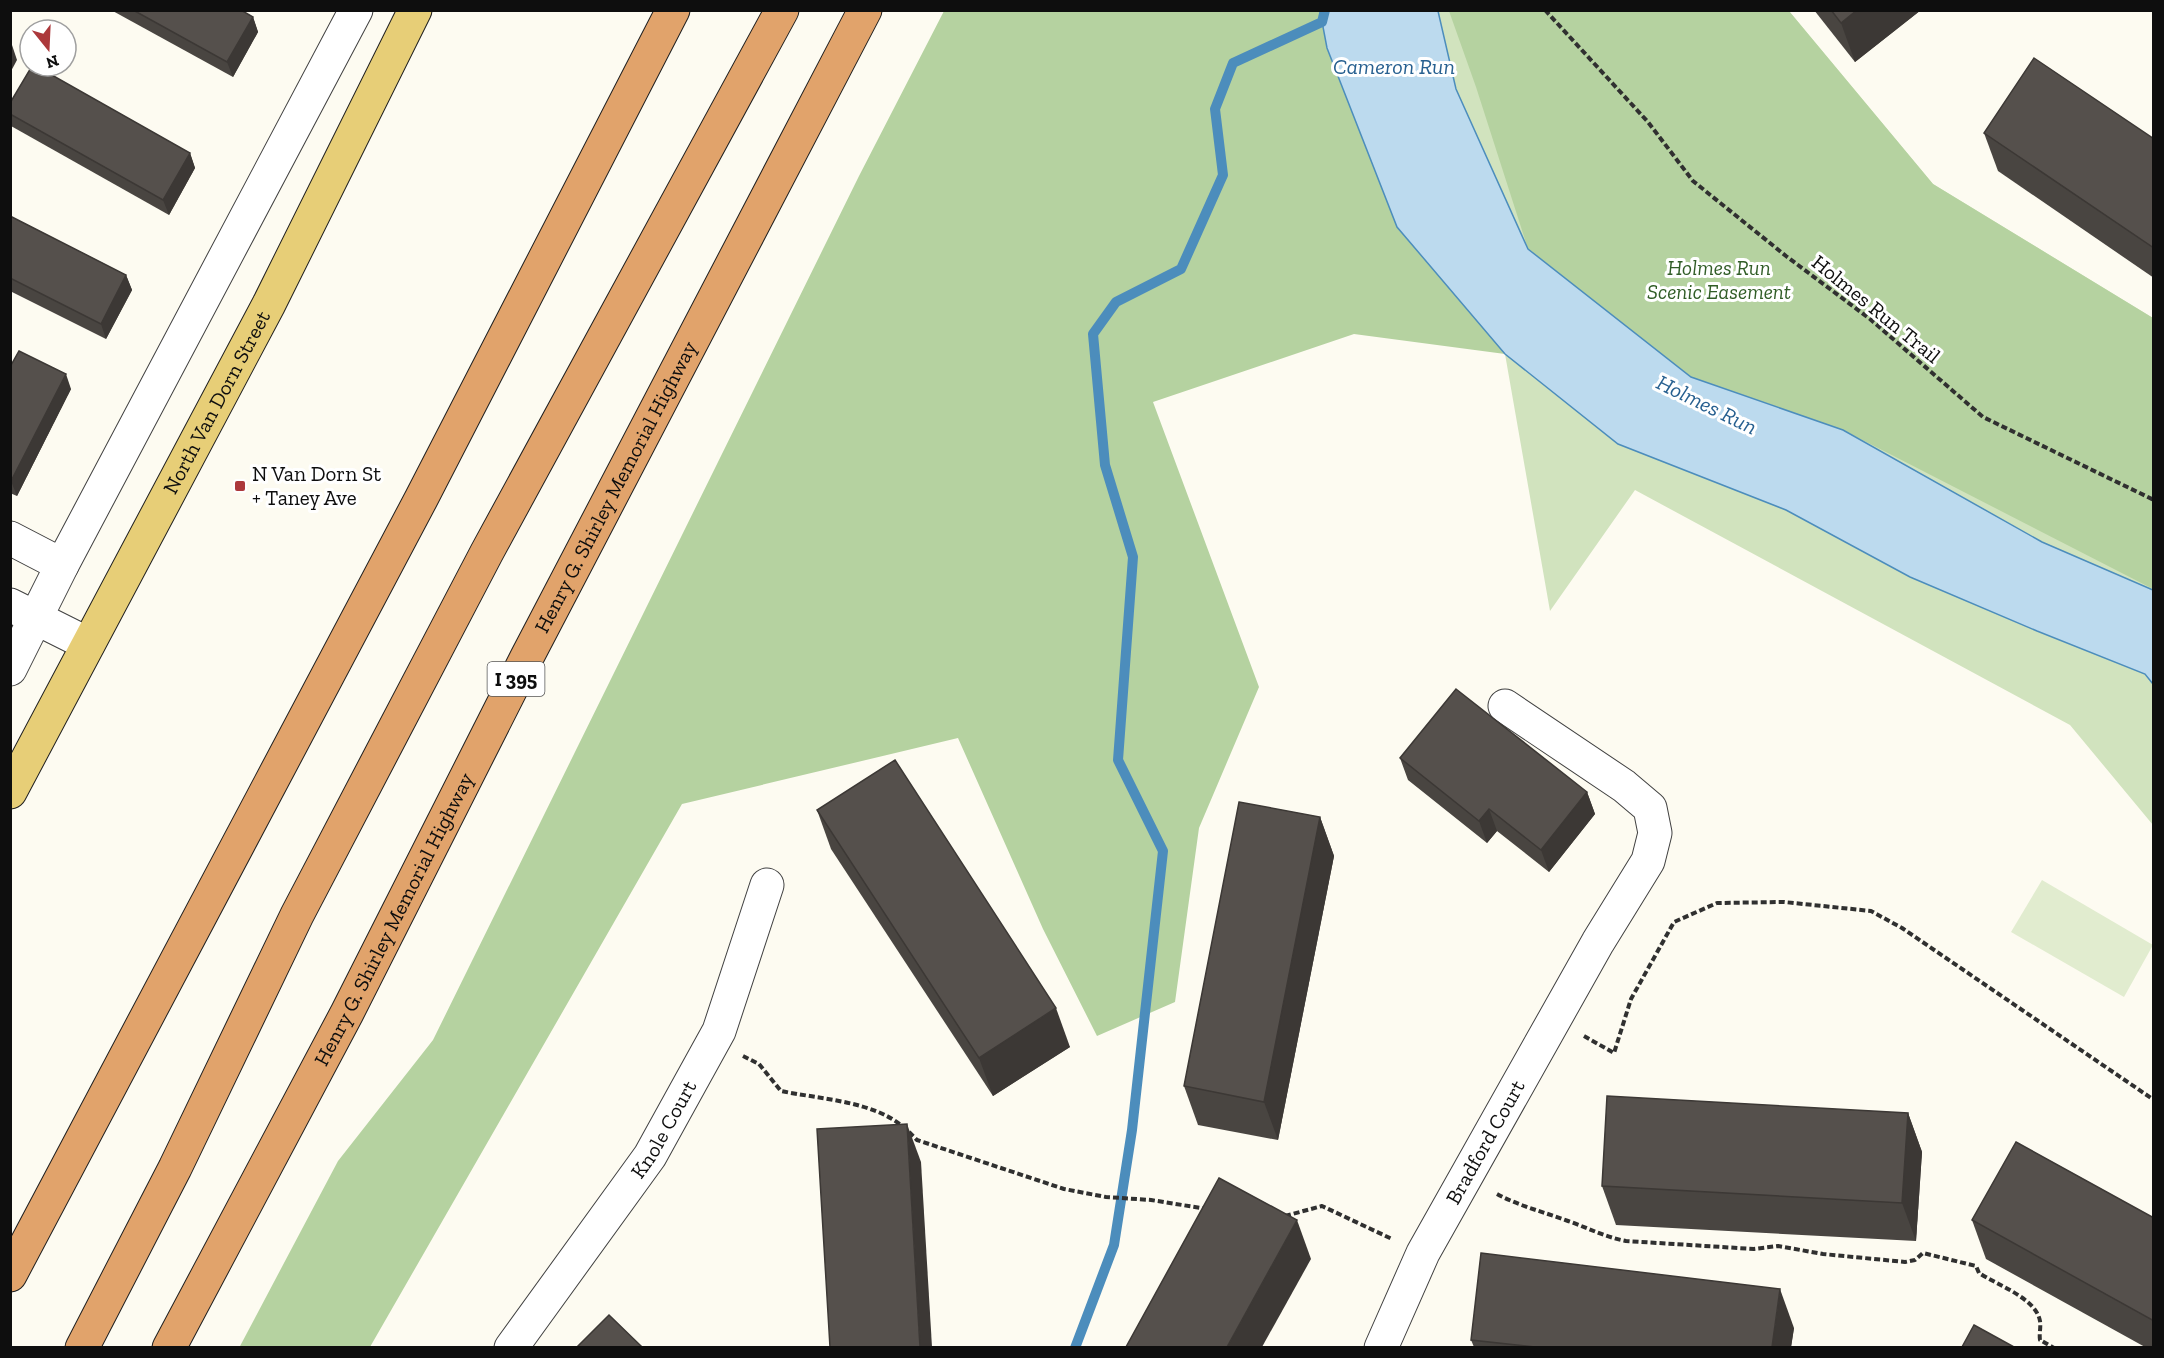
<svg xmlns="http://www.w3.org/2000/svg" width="2164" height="1358" font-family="'Zilla Slab',serif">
<rect width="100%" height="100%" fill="#fdfbf1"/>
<polygon fill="#d1e3be" points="1299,11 1789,11 1933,184 2153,318 2153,825 2070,725 1635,490 1550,611 1505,354 1397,227 1327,48 1322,23"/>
<g fill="#b5d2a0">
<polygon points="944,11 1320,11 1327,48 1397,227 1505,354 1354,334 1153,402 1259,687 1199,828 1175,1002 1097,1036 1043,929 958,738 682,804 370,1347 239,1348 338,1161 433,1040 859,176"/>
<polygon points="1449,11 1789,11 1933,184 2153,318 2153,589 1843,430 1691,377 1528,249 1476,87"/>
</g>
<polygon fill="#e1eccf" points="2042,880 2153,945 2124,997 2011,932"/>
<polygon fill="#bcdaee" stroke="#4c8dbc" stroke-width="1.5" points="1320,11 1438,11 1456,89 1528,249 1691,377 1843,430 2042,542 2153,590 2153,684 2145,674 2037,631 1910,577 1786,510 1618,444 1505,354 1397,227 1327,48"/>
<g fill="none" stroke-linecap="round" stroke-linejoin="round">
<polyline stroke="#4c8dbc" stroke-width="10" points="1075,1348 1114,1245 1132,1130 1163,851 1118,760 1133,557 1105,465 1093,334 1116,302 1181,269 1223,175 1215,109 1233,63 1322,22 1325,10"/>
<g stroke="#414141" stroke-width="35">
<g id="minor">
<polyline points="10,538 62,565"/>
<polyline points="10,605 88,644"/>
<polyline points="10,669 62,565 356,10"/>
<path id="s1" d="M511 1348 650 1156 719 1031 767 885"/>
<path id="s2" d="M1381 1348 1423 1253 1598 942 1648 861 1655 833 1650 808 1624 786 1505 706"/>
</g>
</g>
<g stroke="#1f1f1f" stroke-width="35">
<g id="major">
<path id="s3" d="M10 792 269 304 415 10"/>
</g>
</g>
<g stroke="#1f1f1f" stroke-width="35">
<g id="highway">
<polyline points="10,1275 421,499 673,10"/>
<polyline points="82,1348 175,1168 297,915 487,552 782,10"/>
<path id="s4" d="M169 1348 347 1013 527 657 865 10"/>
</g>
</g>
<g stroke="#303030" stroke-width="4" stroke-dasharray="6 3" stroke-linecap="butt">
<polyline points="1545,10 1648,122 1693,181 1786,256 1870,319 1983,417 2154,500"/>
<polyline points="1584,1036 1614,1053 1631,999 1674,922 1717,903 1784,902 1871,911 1902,928 2154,1100"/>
<path d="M743 1056 759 1064 781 1091C819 1099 874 1101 903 1127"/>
<polyline points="909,1132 917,1140 1064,1189 1106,1197 1151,1200 1207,1209"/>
<path d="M1497 1194C1519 1206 1544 1212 1568 1221 1588 1228 1605 1237 1626 1241L1754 1249 1778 1246 1823 1254 1905 1262 1915 1260 1923 1253 1976 1266 1979 1273C1997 1285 2036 1298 2040 1321 2041 1328 2039 1334 2040 1340L2054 1348"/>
<polyline points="1285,1216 1322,1206 1392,1239"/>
</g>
<use href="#minor" stroke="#fff" stroke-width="33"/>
<use href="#major" stroke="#e7ce77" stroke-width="33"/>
<use href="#highway" stroke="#e1a36b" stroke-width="33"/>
</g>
<g fill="#494541">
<polygon points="111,10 241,10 253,17 258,32 233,77"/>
<polygon points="1814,10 1921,10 1855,62"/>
<polygon points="10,103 190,153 195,168 169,215 11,126 10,124"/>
<polygon points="1984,133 2154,139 2154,278 1998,171"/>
<polygon points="10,216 126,275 132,290 106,339 10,291"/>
<polygon points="10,367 71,389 17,496 10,493"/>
<polygon points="1400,758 1587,792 1595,814 1549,872 1497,831 1487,843 1408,780"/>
<polygon points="817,810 1070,1047 993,1096 831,849"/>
<polygon points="1320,817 1334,856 1278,1140 1198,1125 1184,1086"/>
<polygon points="1908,1113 1922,1152 1916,1241 1616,1225 1602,1186"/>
<polygon points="2154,1218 2154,1347 2145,1347 1986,1259 1972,1220"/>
<polygon points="1794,1328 1791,1347 1474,1347 1471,1340"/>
</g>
<g fill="#3c3835">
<polygon points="1857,10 1921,10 1855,62 1841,23"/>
<polygon points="253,17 258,32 233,77 227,62"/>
<polygon points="12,45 17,60 10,73 10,48"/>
<polygon points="190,153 195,168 169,215 163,200"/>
<polygon points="126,275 132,290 106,339 101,324"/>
<polygon points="66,374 71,389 17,496 11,481"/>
<polygon points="1587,792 1595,814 1549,872 1541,850"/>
<polygon points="1489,809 1497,831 1487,843 1479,821"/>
<polygon points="1320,817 1334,856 1278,1140 1264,1102"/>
<polygon points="1056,1008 1070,1047 993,1096 979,1058"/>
<polygon points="1908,1113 1922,1152 1916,1241 1902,1203"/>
<polygon points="907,1124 921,1162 932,1347 920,1347"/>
<polygon points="1297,1220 1311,1259 1262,1347 1227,1347"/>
<polygon points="1780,1289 1794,1328 1791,1347 1772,1347"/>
</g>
<g fill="#55504c" stroke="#3c3835" stroke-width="1.5">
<polygon points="133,10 241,10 253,17 227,62"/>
<polygon points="1831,10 1857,10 1841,23"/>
<polygon points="2034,58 2154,139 2154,248 1984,133"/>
<polygon points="32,66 36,66 190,153 163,200 10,114 10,103"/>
<polygon points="10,216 126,275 101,324 10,278"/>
<polygon points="19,351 66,374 11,481 10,367"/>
<polygon points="1456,689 1587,792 1541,850 1489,809 1479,821 1400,758"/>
<polygon points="895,760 1056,1008 979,1058 817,810"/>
<polygon points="1239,802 1320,817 1264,1102 1184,1086"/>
<polygon points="1607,1096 1908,1113 1902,1203 1602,1186"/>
<polygon points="907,1124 920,1347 830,1347 817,1129"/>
<polygon points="2016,1142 2154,1218 2154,1321 1972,1220"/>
<polygon points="1219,1178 1297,1220 1227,1347 1126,1347"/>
<polygon points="1481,1253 1780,1289 1772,1347 1535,1347 1471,1340"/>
<polygon points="609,1315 642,1347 577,1347"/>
<polygon points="1974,1325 2014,1347 1962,1347"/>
</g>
<rect fill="#ac383b" stroke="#fff" stroke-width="2" x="234" y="480" width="12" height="12" rx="3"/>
<g text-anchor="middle" stroke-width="6" stroke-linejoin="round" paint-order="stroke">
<rect fill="#fff" stroke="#565656" stroke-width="1.5" x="487.5" y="662" width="57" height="34" rx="4.5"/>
<g font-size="20" font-weight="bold" fill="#0e0e0e">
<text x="516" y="686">I 395</text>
</g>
<g font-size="21" font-style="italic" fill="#315d27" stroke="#fff">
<text x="1719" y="275">Holmes Run<tspan x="1719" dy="24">Scenic Easement</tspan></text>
</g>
<g font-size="21" fill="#0e0e0e" stroke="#fff">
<text transform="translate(1876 309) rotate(39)" y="7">Holmes Run Trail</text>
<text dy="7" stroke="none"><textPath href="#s3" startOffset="441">North Van Dorn Street</textPath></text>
<text dy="7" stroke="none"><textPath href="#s4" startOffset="970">Henry G. Shirley Memorial Highway</textPath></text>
<text dy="7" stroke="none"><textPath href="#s4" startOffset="484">Henry G. Shirley Memorial Highway</textPath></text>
<text dy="7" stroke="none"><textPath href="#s1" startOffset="267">Knole Court</textPath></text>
<text dy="7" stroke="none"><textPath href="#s2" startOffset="231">Bradford Court</textPath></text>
</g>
<g font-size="21" fill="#0e0e0e" stroke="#fff" text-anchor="start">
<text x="252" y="481">N Van Dorn St<tspan x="252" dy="24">+ Taney Ave</tspan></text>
</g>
<g font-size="22" font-style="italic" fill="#276090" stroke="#fff">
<text x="1394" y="74">Cameron Run</text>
<text transform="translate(1707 404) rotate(26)" y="8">Holmes Run</text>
</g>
</g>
<rect width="2164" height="1358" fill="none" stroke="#0e0e0e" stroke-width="24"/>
<g transform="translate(48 48) rotate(162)"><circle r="28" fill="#ffffff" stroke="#9f9f9f" stroke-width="1.5"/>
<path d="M0-4.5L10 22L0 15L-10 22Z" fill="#ac383b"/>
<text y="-9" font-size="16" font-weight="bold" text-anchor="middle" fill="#0e0e0e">N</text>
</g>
</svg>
